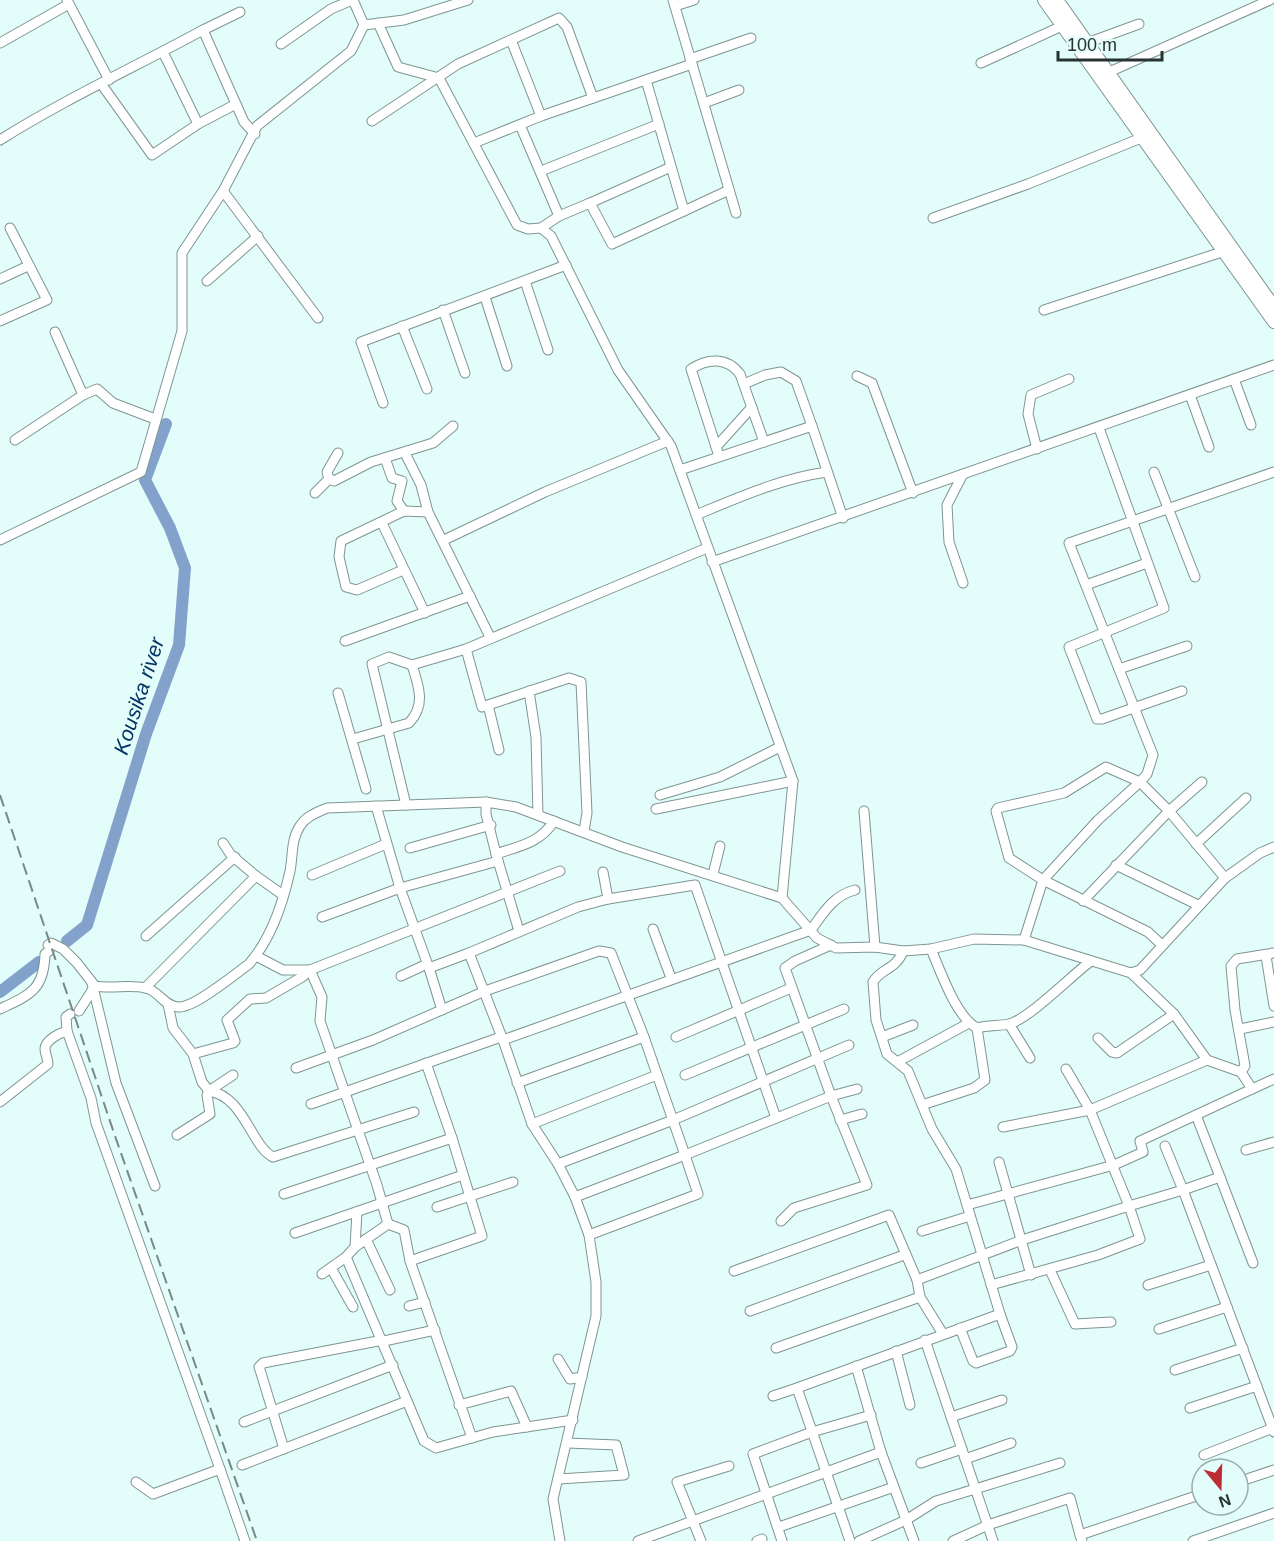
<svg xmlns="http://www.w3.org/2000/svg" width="1274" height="1541" font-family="Helvetica,sans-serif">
<rect width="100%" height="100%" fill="#e3fdfa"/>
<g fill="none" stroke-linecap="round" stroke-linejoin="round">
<g stroke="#82a2cb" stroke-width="12">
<polyline points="67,941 87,925 146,734 179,645 185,568 170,528 145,480 166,424"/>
<polyline points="0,992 39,962"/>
</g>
<g stroke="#7e9593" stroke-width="11">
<g id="minor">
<polyline points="67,0 109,80"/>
<polyline points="353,0 364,25 404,20 468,0"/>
<polyline points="675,6 694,0"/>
<polyline points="378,23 398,67 439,78 517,225 528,229 541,228 551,236 618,370 671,446 793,781 782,898"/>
<polyline points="203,30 240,12"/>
<polyline points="511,40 541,116"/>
<polyline points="0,43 69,4"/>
<polyline points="1087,43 1139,24"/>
<polyline points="281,44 331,9 352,0"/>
<polyline points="163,52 198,124"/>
<polyline points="690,59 751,38"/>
<polyline points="981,63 1062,26"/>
<polyline points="692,64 736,213"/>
<polyline points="1107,73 1270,0"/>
<polyline points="102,85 152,155 198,124 236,104"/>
<polyline points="704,103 739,90"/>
<polyline points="372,121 458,64 559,18 567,27 593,98"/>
<polyline points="520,125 559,216"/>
<path d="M0 140C65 99 135 67 203 30L244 122 255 134"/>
<polyline points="474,143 541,116 692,64 673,0"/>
<polyline points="541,171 659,124"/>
<polyline points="223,191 318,318"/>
<polyline points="590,203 671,167"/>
<polyline points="684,211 729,190"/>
<polyline points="933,218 1028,184 1146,136"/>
<polyline points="541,228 559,216 590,203 612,244 684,211 646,80"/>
<polyline points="0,279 28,266"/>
<polyline points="207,281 258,236"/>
<polyline points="525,281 548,350"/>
<polyline points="485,297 507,366"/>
<polyline points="443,310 465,373"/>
<polyline points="1044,310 1222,252"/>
<polyline points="0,321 47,300 10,228"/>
<polyline points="402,326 427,389"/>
<polyline points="55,332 83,395"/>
<polyline points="857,376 872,383 913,493"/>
<polyline points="1234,379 1251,425"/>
<polyline points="744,384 765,375 781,372 796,381 812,426"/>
<polyline points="1190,395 1209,447"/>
<polyline points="383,403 361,342 566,265"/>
<polyline points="1099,428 1164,608 1069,647 1097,719 1102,719 1182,691"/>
<polyline points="15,440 83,395 97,389 113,403 155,419"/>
<polyline points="716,447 752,407"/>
<polyline points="1037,449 1028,414 1031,395 1069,379"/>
<polyline points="405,453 421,485 428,512 490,637"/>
<path d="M719 456 691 369C708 358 727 357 740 374L764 442"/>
<polyline points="385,458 392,478 402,481 397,501 404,511"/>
<polyline points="680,470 812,426 843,518"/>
<polyline points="1154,472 1195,577"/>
<polyline points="963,474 947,505 949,542 963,583"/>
<polyline points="329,479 334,481 371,462 433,443 453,426"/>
<polyline points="315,493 329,479 327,472 338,453"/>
<path d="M696 515C737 498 782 478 827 472"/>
<polyline points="382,523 425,613"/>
<polyline points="0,540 141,472 182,331 182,253 223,191 257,126 351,51 364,25"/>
<polyline points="444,540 545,492 668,441"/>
<polyline points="712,562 1274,365"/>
<polyline points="403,570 357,590 346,587 339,557 341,541 404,511 428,512"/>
<polyline points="1086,585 1147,563"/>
<polyline points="345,641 470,596"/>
<polyline points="1119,669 1187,646"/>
<polyline points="529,691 536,737 538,815"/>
<polyline points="338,693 366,789"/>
<polyline points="488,705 499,750"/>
<path d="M353 739 409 723C426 705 419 687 412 665"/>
<polyline points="660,795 720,777 780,747"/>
<polyline points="486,802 486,814 496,854 519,931"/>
<polyline points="406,805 372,664 389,657 412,665 466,649"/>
<polyline points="376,806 400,888 429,968 469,953"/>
<polyline points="656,809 793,781"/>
<polyline points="864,811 875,947"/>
<polyline points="584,831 587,813 581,682 569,678 482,707 466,649 707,548"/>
<polyline points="223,843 231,855 256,876"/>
<polyline points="1196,844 1246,798"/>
<polyline points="410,848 491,825"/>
<path d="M496 854C520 846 540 843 554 821"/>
<polyline points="1116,865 1198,905"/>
<polyline points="603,872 608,899"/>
<polyline points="713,874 720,846"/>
<polyline points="312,875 386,844"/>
<polyline points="1225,878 1169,811 1140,782 1147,774 1153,755 1069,543 1274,472"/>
<polyline points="1083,901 1169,811 1202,782"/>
<polyline points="322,917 400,888 498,861"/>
<polyline points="653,929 671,978"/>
<polyline points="146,936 235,857"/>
<polyline points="1024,940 1043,880 1098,820 1140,782 1106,767 1064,793 998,808 996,811 1009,858 1043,880 1148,932 1162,945"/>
<path d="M48 945 51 943 63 949 77 963 95 986C112 989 130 984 146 988 159 991 164 1006 178 1007 193 1009 235 974 249 964 271 939 283 903 290 871 293 856 291 839 300 826 306 816 318 812 327 808L486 802 516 807 622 847 782 898 817 938 836 948 875 947 903 951 931 949 974 939 1024 940 1131 973 1140 970 1225 878 1260 853 1274 847"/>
<path d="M831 945 795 961 785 968 831 1096 685 1155 698 1194 589 1235 575 1197 558 1164 532 1124 503 1040 811 930C823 913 834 895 855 890"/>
<path d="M931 949C940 970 956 1017 977 1028 988 1025 1000 1026 1009 1024 1029 1019 1072 975 1091 961"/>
<path d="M903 951C896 970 881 968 873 982L876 1020 887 1054 908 1071 932 1129 956 1169 967 1205 1114 1165 1143 1152 1140 1141 1196 1115"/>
<polyline points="1272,953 1266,956 1274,1006"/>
<polyline points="256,956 283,970 310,970 560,871"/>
<polyline points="429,968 442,1010"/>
<polyline points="310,970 322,997 320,1021 377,1185 388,1224 355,1247 346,1257 424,1441 436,1448 493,1432 573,1420"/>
<polyline points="1131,973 1174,1014 1207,1060 1241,1072 1252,1089 1274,1079"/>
<polyline points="401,976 427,964"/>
<polyline points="92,983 116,1083 155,1186"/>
<polyline points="145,988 256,876 283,895"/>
<path d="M168 1004 173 1028 193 1054 202 1082 209 1091C244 1096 251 1146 273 1157L414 1112"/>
<path d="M0 1009C30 995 44 990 45 954L49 951"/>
<polyline points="79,1011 95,986"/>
<polyline points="70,1014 66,1017 67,1031 91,1098 96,1123 220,1469"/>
<polyline points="1009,1024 1030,1058"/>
<polyline points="1240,1029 1274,1022"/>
<polyline points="676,1037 791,988"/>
<polyline points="882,1037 913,1025"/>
<polyline points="1098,1038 1112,1052 1117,1053 1174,1014"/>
<polyline points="503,1040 469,953 578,907 608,899 695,885 776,1118"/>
<polyline points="193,1054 233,1043 235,1041 227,1020 250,999 266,998 302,977 310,970"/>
<polyline points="1207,1060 1090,1110 1129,1206 1183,1190 1274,1432"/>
<polyline points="899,1061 969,1023"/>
<polyline points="426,1063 452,1138 482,1236 410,1261 472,1438"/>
<polyline points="296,1068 373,1040 485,991 599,951 611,953 644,1037 685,1155 575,1197"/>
<polyline points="1241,1072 1245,1066 1235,1010 1231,966 1237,959 1268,954"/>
<polyline points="685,1075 844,1009"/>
<polyline points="517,1083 644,1037"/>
<path d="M0 1102 48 1064C48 1059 45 1054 45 1049 45 1040 60 1033 67 1031"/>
<polyline points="311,1104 501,1037"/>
<polyline points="922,1105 974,1088 985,1080 977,1028"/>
<polyline points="840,1120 862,1114"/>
<polyline points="532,1124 657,1075"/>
<polyline points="1003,1127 1090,1110 1066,1069"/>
<polyline points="177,1135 210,1114 207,1095 209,1091 233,1075"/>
<polyline points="1165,1146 1183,1190 1220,1177 1196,1115 1252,1089"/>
<polyline points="1246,1150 1274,1142"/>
<polyline points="999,1162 1031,1275"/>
<polyline points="558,1164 673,1120 849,1045"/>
<polyline points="1220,1177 1253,1263"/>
<polyline points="284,1194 452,1138"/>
<polyline points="437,1207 513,1182"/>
<polyline points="781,1221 794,1208 867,1185 831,1096 857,1089"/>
<polyline points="388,1224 404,1230 410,1261"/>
<polyline points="922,1231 970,1216"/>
<polyline points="295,1233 463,1175"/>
<polyline points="366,1239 390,1290"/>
<polyline points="355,1247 357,1212"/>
<polyline points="331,1268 353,1307"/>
<polyline points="1050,1270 1075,1324 1111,1322"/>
<polyline points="734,1271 889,1215 917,1280 920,1297 943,1334"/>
<polyline points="322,1274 346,1257"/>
<polyline points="917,1280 1022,1240 1129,1206 1140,1239 1098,1255 991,1285"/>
<polyline points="1148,1285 1211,1265"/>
<polyline points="409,1306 425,1302"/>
<polyline points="750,1311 904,1255"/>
<polyline points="960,1328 973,1361 976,1363 1010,1351 1012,1347 1000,1314"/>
<polyline points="1159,1329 1227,1307"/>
<polyline points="925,1340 993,1541"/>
<polyline points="384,1341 435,1330"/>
<polyline points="776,1348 920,1297"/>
<polyline points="896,1351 910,1405"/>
<polyline points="558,1359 570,1379 582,1377"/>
<polyline points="1175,1370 1243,1348"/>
<polyline points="773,1396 797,1388"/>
<polyline points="459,1405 511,1391 527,1427"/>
<polyline points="1190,1408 1257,1386"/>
<polyline points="951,1417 1002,1400"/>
<polyline points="244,1422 393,1365"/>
<polyline points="284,1449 261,1373 259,1367 263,1363 383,1340"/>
<polyline points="881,1452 914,1541"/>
<polyline points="1204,1455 1273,1428"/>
<polyline points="965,1459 1011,1443"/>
<polyline points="921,1463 962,1449"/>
<polyline points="242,1465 407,1401"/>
<polyline points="558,1479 624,1475 616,1445 568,1443"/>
<polyline points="136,1482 153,1494 220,1469 245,1541"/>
<polyline points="1238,1482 1274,1470"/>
<polyline points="779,1527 894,1487"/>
<polyline points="560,1541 553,1499 596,1316 596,1282 589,1235"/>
<polyline points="638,1541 881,1452 856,1366"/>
<polyline points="701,1541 677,1482 729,1466"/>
<polyline points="757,1541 762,1539"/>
<polyline points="782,1541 753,1454 812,1432 871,1415"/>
<polyline points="850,1541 797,1388 1000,1314 967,1205"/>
<polyline points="859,1541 906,1520 936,1501 1060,1463"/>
<polyline points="953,1541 988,1525 1070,1498 1080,1535"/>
<polyline points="1082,1541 1080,1535 1202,1494"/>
<polyline points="1193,1541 1274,1513"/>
</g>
</g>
<g stroke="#7e9593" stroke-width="14">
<g id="highway">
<polyline points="1044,0 1274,322"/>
<polyline points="1057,0 1274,307"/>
</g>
</g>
<use href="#minor" stroke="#fff" stroke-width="9"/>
<use href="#highway" stroke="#fff" stroke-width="12"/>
<polyline stroke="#788987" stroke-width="2" stroke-dasharray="12 6" stroke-linecap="butt" points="0,795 115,1136 257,1541"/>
</g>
<g text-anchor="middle" stroke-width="5" stroke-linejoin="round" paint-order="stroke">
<g font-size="21" font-style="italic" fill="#053365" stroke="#e3fdfa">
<text transform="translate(139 696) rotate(-72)" y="7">Kousika river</text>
</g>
</g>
<g transform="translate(1220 1487) rotate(161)"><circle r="28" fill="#e3fdfa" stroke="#98acaa" stroke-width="1.5"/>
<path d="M0-4.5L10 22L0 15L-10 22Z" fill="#bd2d36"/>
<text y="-9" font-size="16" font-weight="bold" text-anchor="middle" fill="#283231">N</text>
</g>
<path d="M1058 51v9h104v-9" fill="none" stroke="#283231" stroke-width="3"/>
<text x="1067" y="51" font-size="18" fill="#283231" stroke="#e3fdfa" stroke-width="4.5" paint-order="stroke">100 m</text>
</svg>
